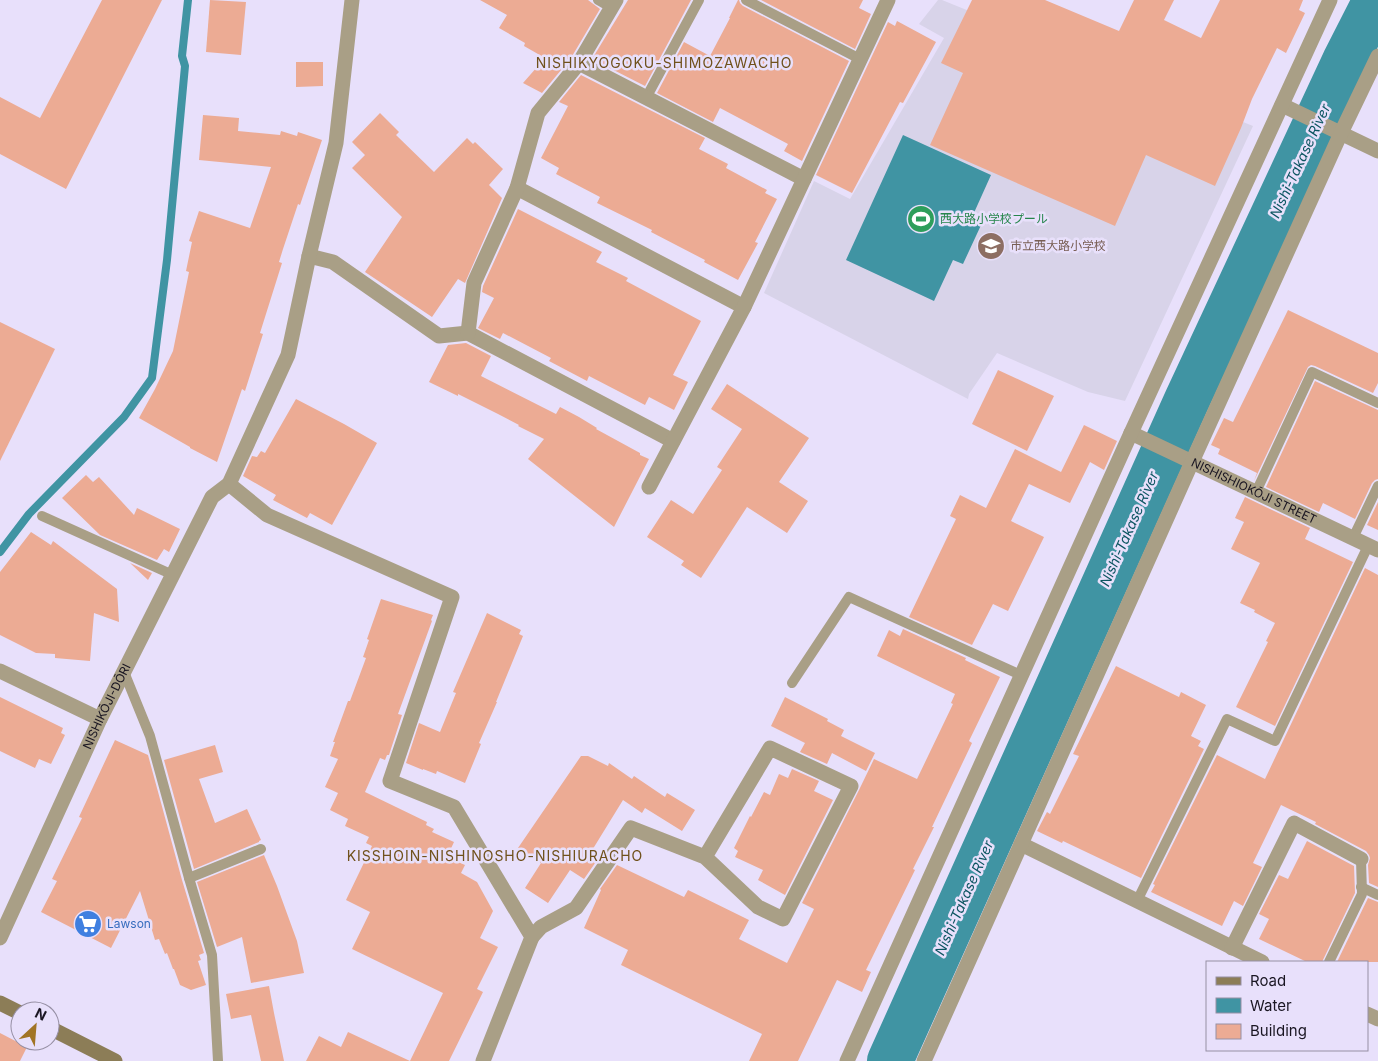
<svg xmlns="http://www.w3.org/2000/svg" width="1378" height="1061" font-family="Inter,'Noto Sans JP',sans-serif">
<rect width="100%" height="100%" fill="#e8e0fb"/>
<polygon fill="#d8d3e9" points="938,0 942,0 1253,126 1125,401 1088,392 997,353 969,394 968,399 764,293 814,181 850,199 944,38 919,24"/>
<polygon fill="#4094a3" points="903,135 991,175 973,215 982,223 963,264 953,260 934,301 846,260"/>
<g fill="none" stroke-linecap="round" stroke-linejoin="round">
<polyline stroke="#4094a3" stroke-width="8" points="0,552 29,514 124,417 152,378 167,260 185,66 182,56 188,0"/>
<polyline stroke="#4094a3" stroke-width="46" points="890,1061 1187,400 1345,61 1376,0"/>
</g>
<g fill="#ecab94">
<polygon points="102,0 162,0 66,189 0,154 0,97 40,118"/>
<polygon points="210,0 246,2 241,55 206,52"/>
<polygon points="480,0 588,0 600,9 571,58 542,93 523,83 545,58 524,46 525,43 499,28 507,15"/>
<polygon points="628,0 691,0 645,86 592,59"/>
<polygon points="738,0 739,0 740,3 743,6 849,61 802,161 784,151 788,144 720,108 713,122 657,93 684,42 710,56 730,18 729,18"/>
<polygon points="761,0 863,0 859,8 871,14 855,49"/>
<polygon points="972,0 1045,0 1119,31 1134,0 1174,0 1164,20 1201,38 1220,0 1303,0 1299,10 1305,13 1286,53 1277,48 1252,99 1241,128 1215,186 1146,155 1115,226 930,145 963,73 941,63"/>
<polygon points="897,21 936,42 903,103 900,102 852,193 816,175 888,22 895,26"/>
<polygon points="296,62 323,62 323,86 296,87"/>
<polygon points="581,75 705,138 699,149 728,164 726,168 767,190 765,193 777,199 755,242 758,243 738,280 704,262 705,260 651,232 652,230 597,203 600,197 556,174 559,168 541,158 568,106 559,102"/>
<polygon points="380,113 399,132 396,135 434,172 467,138 473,144 475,142 503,169 489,185 502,198 465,283 458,279 432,317 365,272 402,217 352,168 365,155 352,142"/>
<polygon points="203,115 239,118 238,131 280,135 281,131 297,136 298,132 322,140 300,205 298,204 283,249 279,262 282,263 260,333 263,334 245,391 242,389 217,462 190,448 190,447 139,418 155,389 173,351 189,272 186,271 192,242 189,241 199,211 250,228 271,167 199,160"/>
<polygon points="518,209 602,252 596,262 628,278 626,281 701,321 673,375 688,382 674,410 649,397 645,405 589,376 587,381 549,361 551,358 503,333 500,339 478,328 494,298 482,292 483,286"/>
<polygon points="1288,310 1378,353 1378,383 1373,393 1315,366 1311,365 1308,367 1254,481 1257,473 1218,454 1220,449 1211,445 1224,418 1233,422"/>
<polygon points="0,322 55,349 0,461"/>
<polygon points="466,343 491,356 481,376 556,414 560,407 579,417 597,428 596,429 640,453 640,455 649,459 614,527 528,459 544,439 518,426 519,425 498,414 458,394 458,396 429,382 448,345"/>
<polygon points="998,370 1054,396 1027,451 972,424"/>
<polygon points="1315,381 1378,410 1378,479 1375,480 1372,483 1355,519 1323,503 1319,512 1266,487"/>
<polygon points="727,384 809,438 779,482 808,501 787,533 747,507 701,578 681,565 684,561 647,537 671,500 693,514 722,470 717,467 742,429 711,409"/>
<polygon points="296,399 344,424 377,443 332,525 310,513 307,518 273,500 276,495 243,476 252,456 257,457 261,451 265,453"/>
<polygon points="1084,425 1117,441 1104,470 1090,462 1070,503 1029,484 1011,521 1044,537 1008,611 993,604 972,645 909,617 956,519 950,516 960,495 986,508 1015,449 1061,472"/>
<polygon points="86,475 93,482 99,477 134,515 137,508 180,529 169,552 164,549 157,560 100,535 62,498"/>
<polygon points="1245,497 1310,528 1305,539 1353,562 1275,726 1236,707 1268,642 1266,641 1275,623 1254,612 1255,610 1240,603 1260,563 1231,549 1244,522 1235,518"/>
<polygon points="1378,502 1378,530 1367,525"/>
<polygon points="31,532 51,545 53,541 117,589 119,622 94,613 90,661 55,658 55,654 36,653 0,635 0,572"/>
<polygon points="130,563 152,573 148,580"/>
<polygon points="1365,568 1378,575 1378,887 1369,883 1368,865 1370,858 1369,855 1366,851 1315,824 1316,822 1281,805 1253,863 1262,867 1243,906 1234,901 1222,926 1151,892 1155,885 1153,884 1217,755 1265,779"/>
<polygon points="381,599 433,615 431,620 432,621 398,714 402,715 389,755 387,755 385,760 380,758 365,792 427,822 426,825 434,829 432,832 454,842 447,857 465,865 461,873 477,882 493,911 480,938 498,947 477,989 483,992 449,1061 306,1061 319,1036 341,1047 348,1032 410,1061 443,993 352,949 370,912 346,900 372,846 366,843 369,837 345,826 348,819 330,810 338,793 325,787 338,759 330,756 335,742 333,742 348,701 350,701 366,658 363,657 369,640 367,639"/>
<polygon points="487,613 521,630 519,634 523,636 496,702 497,702 479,743 481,744 465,783 437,771 436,774 423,769 423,770 406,763 419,723 440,732 456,693 453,692"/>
<polygon points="903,629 966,658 965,660 1000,677 969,741 972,743 932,827 934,827 913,869 915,870 866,970 871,972 862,992 837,980 798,1061 749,1061 762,1034 621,965 628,950 584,928 601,890 600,889 617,865 684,897 688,890 749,920 739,939 787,963 814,909 802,903 859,790 874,759 917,779 953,704 951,703 955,694 877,656 889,630 900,636"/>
<polygon points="1116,666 1179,697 1181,692 1206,705 1191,736 1201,741 1198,746 1204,749 1141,878 1063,841 1062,843 1037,831 1047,812 1050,814 1079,756 1073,754"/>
<polygon points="0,697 63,728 61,733 65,735 51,764 39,759 35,768 0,751"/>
<polygon points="785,697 828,719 827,721 844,730 841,736 875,753 866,771 832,753 827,764 800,752 805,743 771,726"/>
<polygon points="115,740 148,755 182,880 204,953 199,955 201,960 198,961 206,985 191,990 180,985 174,969 173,969 167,953 165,954 159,939 155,940 140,891 111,948 41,912 57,881 52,879 82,818 79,817"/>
<polygon points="215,745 223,772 199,779 215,823 247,809 261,840 259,841 259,842 194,869 164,760"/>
<polygon points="581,756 588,756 608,766 609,763 632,779 634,776 665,797 667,793 695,810 682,831 645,808 642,813 623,800 591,852 600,856 584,879 570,870 548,903 525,888 541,863 518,848"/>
<polygon points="792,769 819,781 814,791 833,800 785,895 758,880 763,870 735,857 738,851 734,848 750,816 751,817 764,792 770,795 779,774 788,778"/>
<polygon points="1307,841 1354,866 1355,893 1322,962 1307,962 1259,939 1269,919 1259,914 1279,875 1288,879"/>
<polygon points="264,855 277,886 297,941 304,973 251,983 242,937 217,947 197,882"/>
<polygon points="1368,898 1378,902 1378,962 1337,962"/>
<polygon points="269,986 274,1013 284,1061 261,1061 251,1015 231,1019 226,994"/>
<polygon points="0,1033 27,1047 20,1061 0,1061"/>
</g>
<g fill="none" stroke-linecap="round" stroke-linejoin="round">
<g stroke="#a99f86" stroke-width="10">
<polyline points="598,0 612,8"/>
<polyline points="746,0 860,59"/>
<polyline points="646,98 699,0"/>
<polyline points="1256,492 1312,372 1378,403"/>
<polyline points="42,516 173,575"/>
<polyline points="1353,538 1378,486"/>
<polyline points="124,672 150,736 189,878 212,955 218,1061"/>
<polyline points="792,683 849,597 1021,675"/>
<polyline points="189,878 261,849"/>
<polyline points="1361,887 1378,895"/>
<polyline points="1137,901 1227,719 1275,741 1368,546"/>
<polyline points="1329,962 1362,894 1361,859"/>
</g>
<g stroke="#a99f86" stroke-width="15">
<polyline points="579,63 804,179"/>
<polyline points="1282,105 1378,151"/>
<polyline points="517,188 744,307"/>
<polyline points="309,256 333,262 439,336 468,333 673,441"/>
<polyline points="468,333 474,283 517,188 538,113 579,63 616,0"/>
<path id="s1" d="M1131 433 1378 550"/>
<polyline points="229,484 267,515 452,597 390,781 454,807 532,937 483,1061"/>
<polyline points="649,487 744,307 888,0"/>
<polyline points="0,671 100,719"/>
<polyline points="1021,844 1262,962"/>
<polyline points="532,937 541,927 576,908 631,828 705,857 758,907 783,919 851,786 770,748 705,857"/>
<path id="s2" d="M0 938 100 719 212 497 229 484 288 355 309 256 336 143 352 0"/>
<polyline points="1232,948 1294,823 1361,859"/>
<polyline points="1367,1014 1378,1019"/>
<polyline points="847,1061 1131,433 1330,0"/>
<polyline points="924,1061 1187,473 1341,133 1378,56"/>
</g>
<g stroke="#8c7d57" stroke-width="15">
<polyline points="0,1003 20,1013"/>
<polyline points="50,1028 115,1061"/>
</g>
</g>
<defs>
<g id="stadium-disc" transform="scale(1.4375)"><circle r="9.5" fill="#2e9e5b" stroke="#e8e0fb"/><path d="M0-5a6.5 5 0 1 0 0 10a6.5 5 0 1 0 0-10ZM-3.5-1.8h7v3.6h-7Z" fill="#fff"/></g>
<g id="school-disc" transform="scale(1.4375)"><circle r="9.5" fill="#8d6e63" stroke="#e8e0fb"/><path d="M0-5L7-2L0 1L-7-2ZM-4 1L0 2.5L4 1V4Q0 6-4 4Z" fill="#fff"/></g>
<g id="supermarket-disc" transform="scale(1.4375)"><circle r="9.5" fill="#3f7fe0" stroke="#e8e0fb"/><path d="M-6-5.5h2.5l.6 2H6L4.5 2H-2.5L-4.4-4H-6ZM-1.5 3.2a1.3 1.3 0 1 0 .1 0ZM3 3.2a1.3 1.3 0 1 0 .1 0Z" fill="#fff"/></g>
</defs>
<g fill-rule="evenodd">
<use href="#stadium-disc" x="921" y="219"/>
<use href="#school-disc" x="991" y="246"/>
<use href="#supermarket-disc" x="88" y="924"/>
</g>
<g text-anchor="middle" stroke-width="5" stroke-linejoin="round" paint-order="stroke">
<g font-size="12" fill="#27864d" stroke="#e8e0fb" text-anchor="start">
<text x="940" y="223">西大路小学校プール</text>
</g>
<g font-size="12" fill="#785e54" stroke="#e8e0fb" text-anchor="start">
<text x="1010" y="250">市立西大路小学校</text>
</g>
<g font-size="12" fill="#1a1622" stroke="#e8e0fb">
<text dy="4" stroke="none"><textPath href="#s1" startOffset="136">NISHISHIOKŌJI STREET</textPath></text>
<text dy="4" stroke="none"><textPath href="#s2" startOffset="255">NISHIKŌJI-DŌRI</textPath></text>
</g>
<g font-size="12" fill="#366cbe" stroke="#e8e0fb" text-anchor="start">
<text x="107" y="928">Lawson</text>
</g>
<g font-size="14" letter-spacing="1" fill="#70511c" stroke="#e8e0fb">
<text x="664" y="68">NISHIKYOGOKU-SHIMOZAWACHO</text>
<text x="495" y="861">KISSHOIN-NISHINOSHO-NISHIURACHO</text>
</g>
<g font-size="14" font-style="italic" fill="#0c5561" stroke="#e8e0fb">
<text transform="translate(1300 161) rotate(-65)" y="5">Nishi-Takase River</text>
<text transform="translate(1129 529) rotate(-66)" y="5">Nishi-Takase River</text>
<text transform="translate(964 898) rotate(-66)" y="5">Nishi-Takase River</text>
</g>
</g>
<rect x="1206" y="961" width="162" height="90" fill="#e8e0fb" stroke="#968fa4"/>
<rect x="1216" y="977" width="25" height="8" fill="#8c7d57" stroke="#968fa4"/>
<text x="1250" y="986" font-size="15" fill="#1a1622">Road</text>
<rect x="1216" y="998" width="25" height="15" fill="#4094a3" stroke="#968fa4"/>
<text x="1250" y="1011" font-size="15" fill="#1a1622">Water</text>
<rect x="1216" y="1024" width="25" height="15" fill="#ecab94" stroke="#968fa4"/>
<text x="1250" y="1036" font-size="15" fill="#1a1622">Building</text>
<g transform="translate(35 1026) rotate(26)"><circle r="24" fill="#e8e0fb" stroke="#968fa4"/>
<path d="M0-4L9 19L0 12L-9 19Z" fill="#a17425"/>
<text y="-8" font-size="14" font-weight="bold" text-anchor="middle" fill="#1a1622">N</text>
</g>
</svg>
